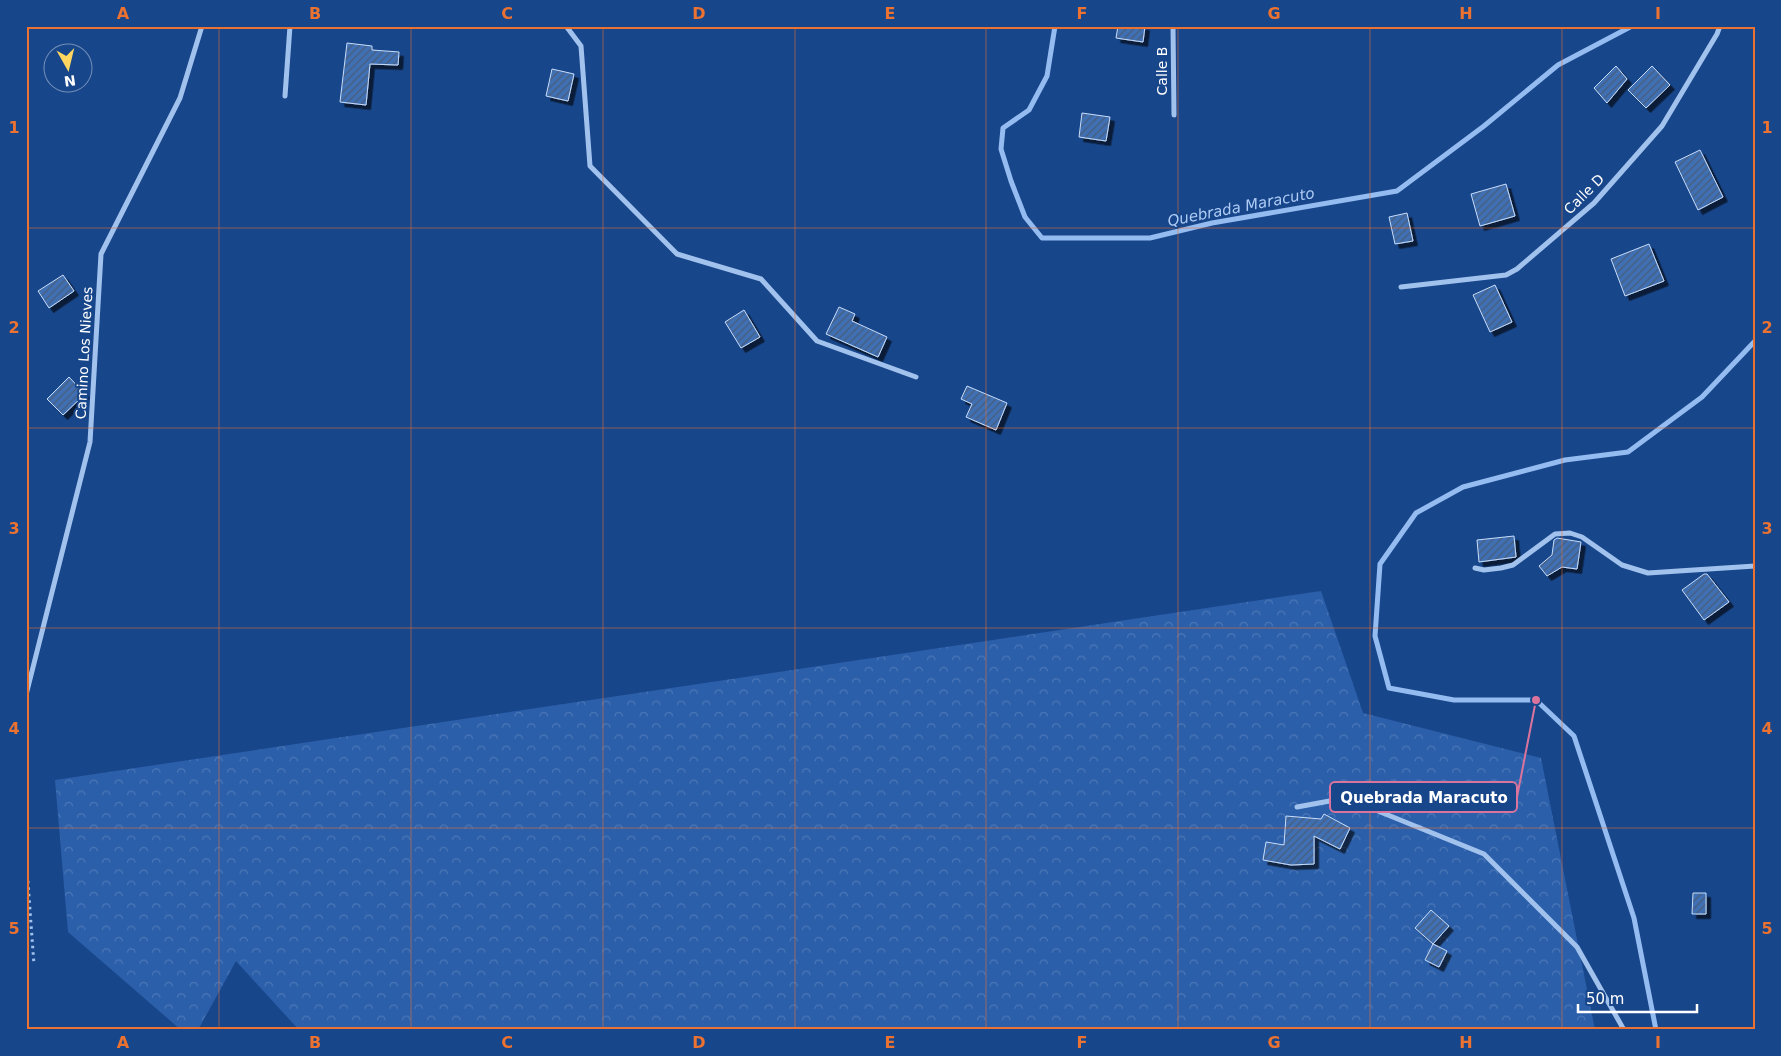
<svg xmlns="http://www.w3.org/2000/svg" width="1781" height="1056" font-family="'DejaVu Sans',sans-serif">
<defs>
<pattern id="forest-crowns" width="20" height="18" patternUnits="userSpaceOnUse" patternTransform="scale(1.25)"><rect width="20" height="18" fill="#2b5faa"/><path d="M2 6a3 3 0 1 1 6 0M12 15a3 3 0 1 1 6 0" fill="none" stroke="#4b77b7"/></pattern>
<pattern id="building-hatch" width="6" height="6" patternUnits="userSpaceOnUse" patternTransform="scale(1.25)"><rect width="6" height="6" fill="#4170b4"/><path d="M-1 1l2-2M0 6l6-6M5 7l2-2" fill="none" stroke="#475c7b"/></pattern>
<filter id="shadow"><feDropShadow dx="4.5" dy="4.5" stdDeviation="0" flood-color="#0009"/></filter>
</defs>
<rect width="100%" height="100%" fill="#18468b"/>
<polygon fill="url(#forest-crowns)" points="1321,591 1363,713 1541,758 1595,1030 299,1030 236,961 198,1030 181,1030 68,932 55,780"/>
<g fill="none" stroke-linecap="round" stroke-linejoin="round">
<g stroke="#95bcf1" stroke-width="5">
<polyline points="1055,26 1047,76 1029,110 1003,128 1001,149 1011,181 1025,217 1042,238 1150,238 1212,223 1397,191 1484,126 1558,65 1632,26"/>
<polyline points="1656,1030 1634,918 1574,736 1536,700 1454,700 1389,688 1375,636 1380,564 1416,513 1463,487 1565,460 1628,452 1702,397 1755,341"/>
</g>
</g>
<g fill="url(#building-hatch)" stroke="#c8ddfa" filter="url(#shadow)">
<polygon points="1118,26 1145,26 1143,42 1116,38"/>
<polygon points="347,43 372,46 372,50 399,52 398,65 370,64 366,105 340,102"/>
<polygon points="1616,66 1627,79 1607,103 1594,88"/>
<polygon points="1652,66 1670,85 1646,108 1628,90"/>
<polygon points="552,69 574,74 568,101 546,96"/>
<polygon points="1082,113 1110,117 1106,141 1079,137"/>
<polygon points="1700,150 1723,197 1698,210 1675,162"/>
<polygon points="1506,184 1515,216 1480,226 1471,194"/>
<polygon points="1407,213 1413,241 1395,244 1389,217"/>
<polygon points="1649,244 1664,281 1625,296 1611,259"/>
<polygon points="63,275 74,291 49,308 38,291"/>
<polygon points="1495,285 1512,322 1490,332 1473,295"/>
<polygon points="839,307 855,314 852,321 887,337 878,357 826,334"/>
<polygon points="744,310 760,337 741,348 725,322"/>
<polygon points="69,377 85,394 63,415 47,399"/>
<polygon points="967,386 1007,403 996,430 966,417 972,404 961,399"/>
<polygon points="1514,536 1516,557 1479,562 1477,540"/>
<polygon points="1557,538 1581,542 1577,569 1562,567 1547,576 1539,566 1552,555 1554,540"/>
<polygon points="1704,574 1707,574 1729,602 1704,620 1682,590"/>
<polygon points="1324,814 1350,828 1340,849 1314,836 1314,864 1291,865 1263,860 1266,842 1284,845 1286,816 1321,819"/>
<polygon points="1693,893 1706,893 1706,914 1692,914"/>
<polygon points="1431,910 1449,926 1433,944 1415,928"/>
<polygon points="1433,944 1447,951 1439,967 1425,960"/>
</g>
<g fill="none" stroke-linecap="round" stroke-linejoin="round">
<polyline stroke="#a2c2ee" stroke-width="3" stroke-dasharray="2.5 4" stroke-linecap="butt" points="26,855 34,965"/>
<g stroke="#a2c2ee" stroke-width="5">
<polyline points="566,26 581,46 590,166 677,254 761,279 817,341 916,377"/>
<polyline points="1173,26 1174,115"/>
<polyline points="285,96 290,26"/>
<polyline points="1401,287 1506,275 1517,269 1594,203 1662,126 1717,34 1720,26"/>
<polyline points="1475,568 1484,570 1501,568 1513,565 1555,534 1570,533 1582,537 1622,565 1648,573 1755,566"/>
<polyline points="26,695 90,442 101,254 180,98 202,26"/>
<polyline points="1297,807 1346,798 1484,854 1577,947 1624,1030"/>
</g>
</g>
<path fill="none" stroke="#eb7230" stroke-width="1" stroke-opacity="0.55" d="M219 26V1030M411 26V1030M603 26V1030M795 26V1030M986 26V1030M1178 26V1030M1370 26V1030M1562 26V1030M26 228H1755M26 428H1755M26 628H1755M26 828H1755"/>
<g text-anchor="middle" stroke-width="4" stroke-linejoin="round" paint-order="stroke">
<g font-size="14" fill="#fff" stroke="#18468b">
<text transform="translate(1162 71) rotate(-90)" y="5">Calle B</text>
<text transform="translate(1584 194) rotate(-45)" y="5">Calle D</text>
<text transform="translate(84 353) rotate(-87)" y="5">Camino Los Nieves</text>
</g>
<g font-size="15" font-style="italic" fill="#aeccf5" stroke="#18468b">
<text transform="translate(1241 207) rotate(-11)" y="5">Quebrada Maracuto</text>
</g>
</g>
<path fill="none" stroke="#da749d" stroke-width="2" d="M1536 700L1517 797"/>
<circle fill="#da749d" stroke="#18468b" stroke-width="2" cx="1536" cy="700" r="5"/>
<rect fill="#18468b" stroke="#da749d" stroke-width="2" x="1330" y="782" width="187" height="30" rx="5"/>
<g font-size="15" text-anchor="middle" font-weight="bold" fill="#fff">
<text x="1424" y="803">Quebrada Maracuto</text>
</g>
<rect width="1781" height="1056" fill="none" stroke="#18468b" stroke-width="55"/>
<g transform="translate(68 68) rotate(172)"><circle r="24" fill="#18468b" stroke="#7490b9"/>
<path d="M0-4L9 19L0 12L-9 19Z" fill="#ffd760"/>
<text y="-8" font-size="14" font-weight="bold" text-anchor="middle" fill="#ffffff">N</text>
</g>
<path d="M1578 1004v8h119v-8" fill="none" stroke="#ffffff" stroke-width="2.5"/>
<text x="1586" y="1004" font-size="15" fill="#ffffff" stroke="#18468b" stroke-width="4" paint-order="stroke">50 m</text>
<rect x="28" y="28" width="1726" height="1000" fill="none" stroke="#eb7230" stroke-width="2"/>
<g font-size="16" text-anchor="middle" font-weight="bold" fill="#eb7230">
<text x="123" y="19">A</text>
<text x="315" y="19">B</text>
<text x="507" y="19">C</text>
<text x="699" y="19">D</text>
<text x="890" y="19">E</text>
<text x="1082" y="19">F</text>
<text x="1274" y="19">G</text>
<text x="1466" y="19">H</text>
<text x="1658" y="19">I</text>
<text x="14" y="133">1</text>
<text x="1767" y="133">1</text>
<text x="14" y="333">2</text>
<text x="1767" y="333">2</text>
<text x="14" y="534">3</text>
<text x="1767" y="534">3</text>
<text x="14" y="734">4</text>
<text x="1767" y="734">4</text>
<text x="14" y="934">5</text>
<text x="1767" y="934">5</text>
<text x="123" y="1048">A</text>
<text x="315" y="1048">B</text>
<text x="507" y="1048">C</text>
<text x="699" y="1048">D</text>
<text x="890" y="1048">E</text>
<text x="1082" y="1048">F</text>
<text x="1274" y="1048">G</text>
<text x="1466" y="1048">H</text>
<text x="1658" y="1048">I</text>
</g>
</svg>
